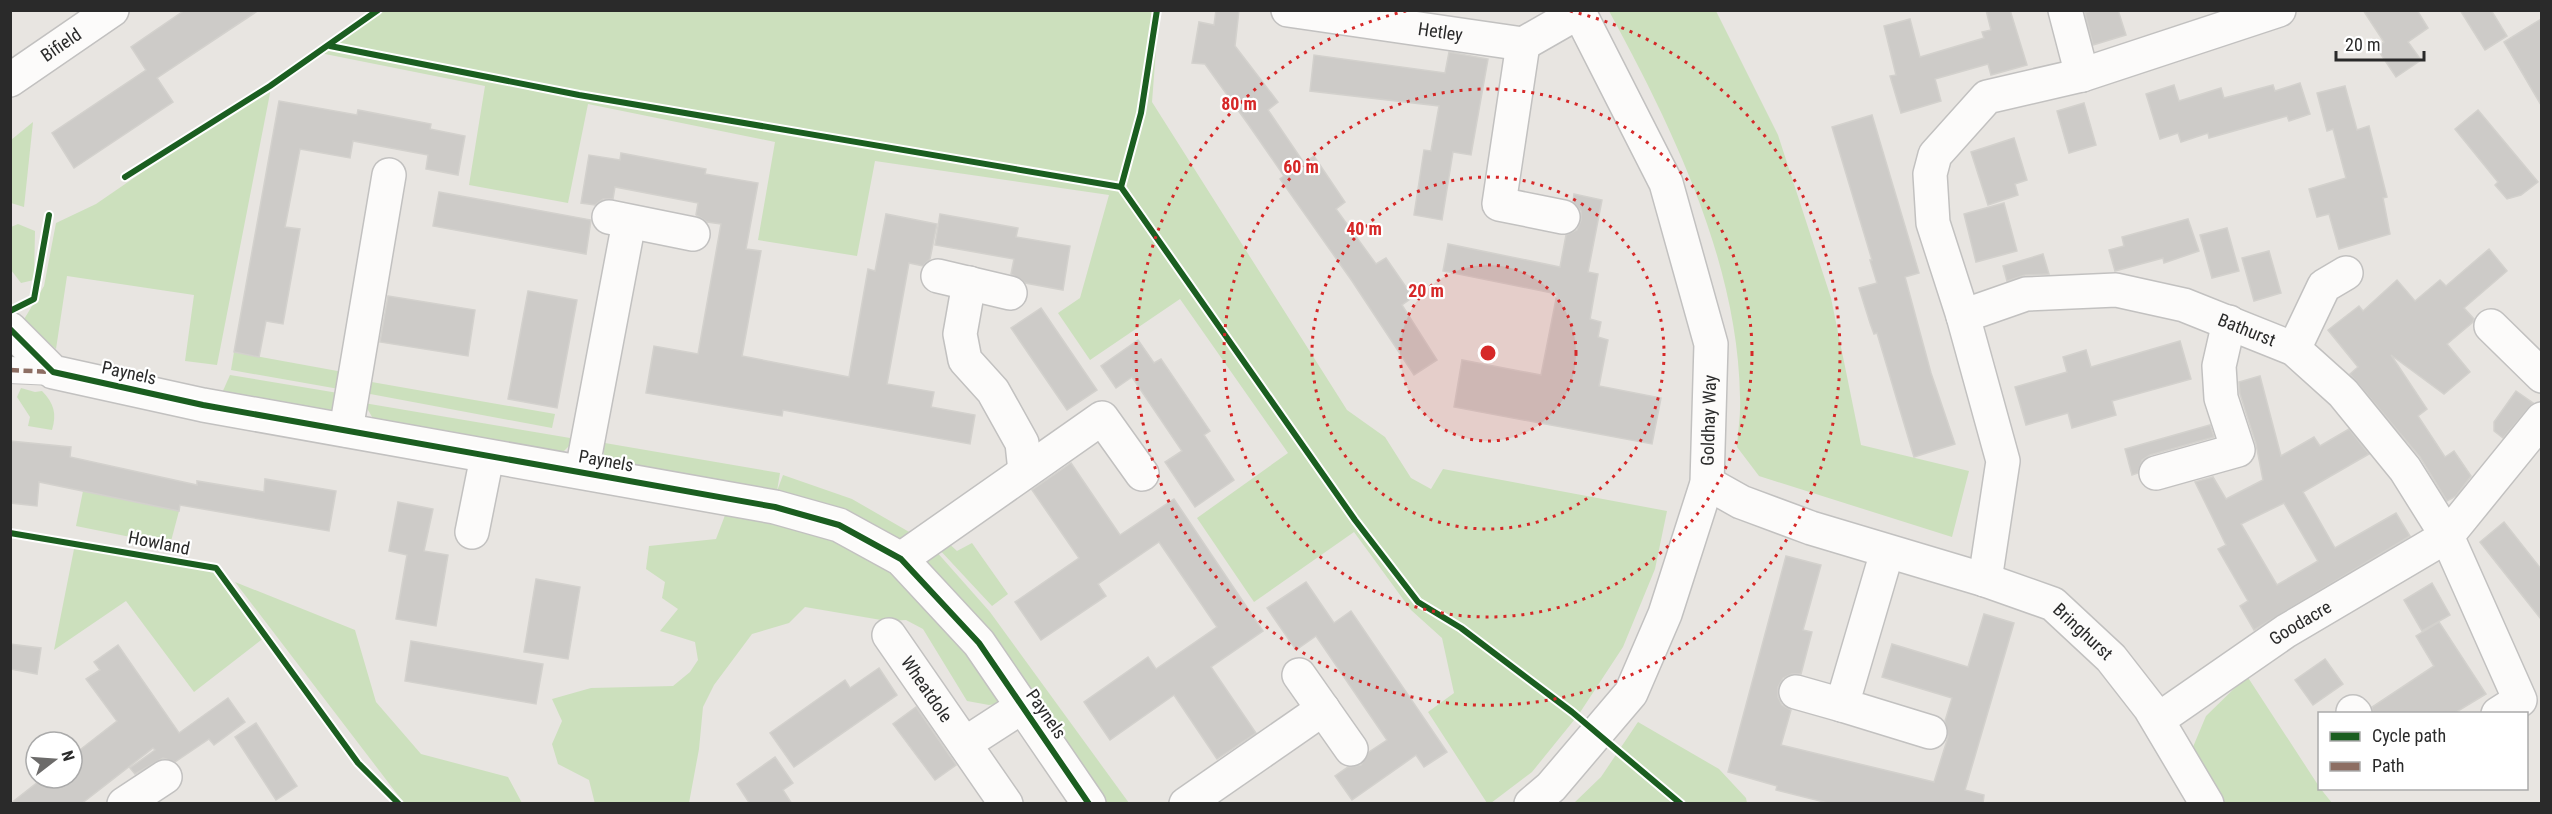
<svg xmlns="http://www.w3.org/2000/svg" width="2552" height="814" font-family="'Roboto Condensed',sans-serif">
<rect width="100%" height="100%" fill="#e8e5e1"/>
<g fill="#cce0bd">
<polygon points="378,10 1159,11 1152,102 1347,410 1385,437 1411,478 1431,489 1443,469 1667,511 1655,569 1623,647 1579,714 1532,772 1491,803 1487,803 1428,712 1454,693 1442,638 1411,610 1354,532 1254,602 1197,518 1288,453 1180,299 1090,360 1058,313 1080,298 1109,195 875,161 857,256 758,240 775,142 588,104 568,203 469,185 485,86 320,53"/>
<path d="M1609 11H1716L1778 135 1831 298 1861 445 1969 471 1952 537 1759 476 1737 447C1738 431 1741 413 1740 397 1738 262 1672 127 1609 11Z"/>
<polygon points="272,83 217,365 185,361 194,295 67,276 56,349 23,321 44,286 56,223 96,204"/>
<polygon points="33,122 24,207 11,203 11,140"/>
<polygon points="18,224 35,231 34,280 21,283 11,270 11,227"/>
<polygon points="234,352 343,372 339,389 231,370"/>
<polygon points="230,375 338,393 333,411 222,393"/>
<polygon points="366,381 555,414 552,428 365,393"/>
<path d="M21 388 35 392 42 391C54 403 57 414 52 430L28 426 30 417 17 397Z"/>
<polygon points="364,403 576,439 563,452 375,422"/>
<polygon points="599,442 780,473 777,491 783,475 852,499 911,533 909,538 892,540 607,461"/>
<polygon points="83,491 179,511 170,545 76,526"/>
<polygon points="727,510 801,524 855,549 907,585 929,602 1004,703 989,705 967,701 923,629 906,620 887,621 805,607 789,623 752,634 714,685 703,707 699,749 689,803 595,804 589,780 558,764 552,744 562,721 552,699 591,688 673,686 690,672 698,660 695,642 660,631 678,609 662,598 665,582 646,569 649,546 716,539"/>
<polygon points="945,540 957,551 972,543 1008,594 992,606 938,548"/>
<polygon points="75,544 214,570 265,637 194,692 126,601 54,650"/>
<polygon points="935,550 990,612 1129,803 1105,803 925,562"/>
<polygon points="235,582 355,630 376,702 421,754 508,777 522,803 404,803"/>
<polygon points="2247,676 2320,788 2332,803 2221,803 2190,754 2206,716"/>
<polygon points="1638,722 1719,769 1746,798 1747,803 1574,803 1601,777"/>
</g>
<g fill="#cdcbc8" stroke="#d3d1cd" stroke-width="1.5" fill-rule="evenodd">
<polygon points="185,10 259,10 157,78 173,102 74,168 52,133 146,70 131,47"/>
<polygon points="1216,10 1239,10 1235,46 1278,102 1268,110 1304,163 1314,156 1345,202 1336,209 1376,264 1386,258 1413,297 1402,305 1437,360 1414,375 1352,281 1280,179 1284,176 1248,124 1205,64 1192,63 1199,22 1214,25"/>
<polygon points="1986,10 2010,10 2027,65 1991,75 1988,64 1935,79 1941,101 1901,113 1890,76 1896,75 1884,26 1910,19 1920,57 1984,38 1982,32 1991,30"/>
<polygon points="2095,10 2118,10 2126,35 2093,45 2085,13"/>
<polygon points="2363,10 2417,10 2428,28 2408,42 2421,60 2396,77 2376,47 2384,42"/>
<polygon points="2460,10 2491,10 2507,36 2485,50"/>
<polygon points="2541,19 2541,105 2504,42"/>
<polygon points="1449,52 1488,59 1471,155 1453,152 1442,220 1414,215 1424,150 1431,151 1439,106 1310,91 1314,55 1445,73"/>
<polygon points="2300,83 2310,114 2289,121 2287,116 2209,138 2208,133 2181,142 2178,133 2160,139 2146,94 2174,85 2179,101 2221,88 2224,98 2273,85 2275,91"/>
<polygon points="2345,86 2357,130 2369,126 2387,197 2383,198 2390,234 2339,249 2329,214 2317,217 2309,189 2346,178 2333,129 2327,131 2317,93"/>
<polygon points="279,101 357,115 358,110 431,124 430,129 465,136 458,175 426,169 428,155 353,141 350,158 300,149 285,227 300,229 283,324 266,321 259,357 234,352"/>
<polygon points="2084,103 2096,145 2069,153 2057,111"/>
<polygon points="2478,110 2538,182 2521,195 2507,199 2495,185 2498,182 2455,129"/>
<polygon points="1872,115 1919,273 1905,277 1931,373 1955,444 1914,457 1877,333 1874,334 1870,323 1859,288 1877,283 1870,260 1872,260 1832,127"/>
<polygon points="2014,138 2027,180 2015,184 2018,195 1988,205 1971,152"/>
<polygon points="621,153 706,169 705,174 758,183 746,249 761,251 742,356 849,377 868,269 875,271 886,214 937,224 930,259 923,266 909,263 887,384 934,392 931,407 975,415 970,444 783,410 782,416 646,393 654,346 698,354 721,224 707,222 696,215 698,203 615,187 613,199 603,199 595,205 581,203 589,155 620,160"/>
<polygon points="439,192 591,220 586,254 433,226"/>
<polygon points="1574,194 1602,200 1588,272 1598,274 1590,319 1601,322 1598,337 1608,340 1599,386 1661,398 1652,444 1454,407 1462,360 1541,375 1557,294 1443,271 1448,244 1560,267 1566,235 1577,230 1581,220 1581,211 1573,202"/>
<polygon points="2004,203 2017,251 1976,262 1964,214"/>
<polygon points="940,214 1018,228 1016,237 1070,246 1063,290 1025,283 1011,274 1014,259 935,245"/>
<polygon points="2188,219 2199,251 2164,263 2163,258 2115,271 2109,250 2124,246 2122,237"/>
<polygon points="2227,228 2239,271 2212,278 2200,235"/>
<polygon points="2489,249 2507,271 2464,308 2474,319 2473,322 2447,344 2470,372 2444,394 2391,355 2427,409 2418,416 2445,457 2454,451 2471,476 2456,496 2447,501 2420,457 2350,374 2358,367 2328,330 2359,306 2363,311 2397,280 2415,301 2440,280 2446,286"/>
<polygon points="2269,251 2281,293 2254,301 2242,258"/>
<polygon points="2043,254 2049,274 2025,275 2007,281 2003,266"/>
<polygon points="528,291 577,300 557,408 508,399"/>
<polygon points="388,296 475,310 468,356 380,342"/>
<polygon points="1041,308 1097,390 1067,410 1011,328"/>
<polygon points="1138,340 1154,363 1161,359 1210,431 1204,435 1234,480 1195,507 1165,462 1182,451 1132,377 1116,388 1101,366"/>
<polygon points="2180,341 2191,379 2112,401 2116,415 2072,428 2068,413 2026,425 2015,387 2067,372 2063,357 2086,350 2091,367"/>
<path d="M2260 376 2281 456 2314 437 2320 446 2349 429 2369 454 2303 492 2335 548 2396 513 2410 536 2254 630 2240 606 2248 601 2218 549 2226 545 2195 482 2213 477 2226 499 2263 480 2256 444 2240 394 2239 382ZM2284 503 2318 561 2277 585 2241 524Z"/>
<polygon points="2516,391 2533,403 2503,438 2494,431 2494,422"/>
<polygon points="2210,425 2214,437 2150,455 2142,460 2138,473 2132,475 2125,449"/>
<polygon points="10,441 71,447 70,457 197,485 197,481 264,492 265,479 336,491 329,531 180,505 179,511 39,482 37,506 10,503"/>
<polygon points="1071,463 1120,535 1174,499 1263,631 1211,667 1256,733 1217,759 1174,695 1110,740 1084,702 1148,657 1156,669 1217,627 1159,542 1098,584 1106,596 1041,640 1015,602 1079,558 1032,490"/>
<polygon points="398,502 433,509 424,551 448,555 436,626 396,619 407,555 389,551"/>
<polygon points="2504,522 2541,569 2541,619 2480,542"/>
<polygon points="1786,556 1821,565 1803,630 1812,632 1801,674 1792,674 1783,678 1778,687 1778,697 1782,705 1791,710 1781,745 1934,782 1948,737 1945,721 1952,698 1882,677 1892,644 1968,667 1984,614 2014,623 1965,790 1984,795 1983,804 1832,804 1776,790 1777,786 1728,772"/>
<polygon points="536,579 580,587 568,659 524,652"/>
<polygon points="1306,582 1334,623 1351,611 1447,752 1424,767 1416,755 1352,800 1335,776 1348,767 1361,765 1369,752 1387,740 1316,636 1296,650 1267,608"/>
<polygon points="2432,583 2450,615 2422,631 2404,600"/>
<polygon points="2439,622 2486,694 2453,714 2373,714 2372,707 2434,666 2416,636"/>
<polygon points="411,641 543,664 536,704 405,681"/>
<polygon points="10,644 41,648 37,674 10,669"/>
<polygon points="118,645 179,733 228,698 245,722 214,745 209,739 175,762 163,758 135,774 130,768 155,750 153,748 81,804 10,804 43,778 72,778 72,756 117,721 86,679 100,670 94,662"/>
<polygon points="2325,659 2343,684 2313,705 2295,680"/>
<polygon points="879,668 897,695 794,767 770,733 845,680 850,688"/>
<polygon points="916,707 956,765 935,780 893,724"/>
<polygon points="256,723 297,786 276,800 235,737"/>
<polygon points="775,757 793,783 783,790 792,804 750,804 737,784"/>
</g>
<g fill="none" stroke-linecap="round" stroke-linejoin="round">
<g stroke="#c2c1c0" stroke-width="28">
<polyline id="pedestrian" points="10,370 53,372"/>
</g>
<g stroke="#c2c1c0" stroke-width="36">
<g id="minor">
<path id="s1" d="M1288 10 1523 44 1579 12"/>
<polyline points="2065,10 2082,75"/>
<polyline points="1523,44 1499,204 1563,217"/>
<path id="s2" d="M10 80 112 10"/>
<polyline points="609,217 693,234"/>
<polyline points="938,276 1010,293"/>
<polyline points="969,283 960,334 965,360 993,391 1022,443 1025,471"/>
<path id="s3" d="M1963 316 2026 294 2116 290 2184 305 2294 349 2343 393 2405 469 2447 536 2542 419"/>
<polyline points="2491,326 2542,376"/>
<polyline points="10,329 53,372 203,405 775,507 839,525 901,559 979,643 1089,804"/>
<polyline points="2294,349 2324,286 2346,273"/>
<polyline points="346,430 389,175"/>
<polyline points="582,471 629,222"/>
<polyline points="2156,473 2238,450 2221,398 2219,366 2229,322"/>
<path id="s4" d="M1707 483 1741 502 1811 528 1985 580 2053 604 2111 658 2150 708 2207 804"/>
<polyline points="472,532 487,457"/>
<polyline points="1887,552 1842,705 1930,732"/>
<polyline points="901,559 1102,418 1142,474"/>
<polyline points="1985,580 2003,461 1963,316 1933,223 1930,174 1935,155 1987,97 2082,75 2279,10"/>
<path id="s5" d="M889 635 1006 804"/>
<polyline points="1299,675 1351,749"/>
<polyline points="1796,692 1842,705"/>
<polyline points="2353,712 2355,714"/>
<path id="s6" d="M2159 719 2286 631 2447 536 2520 700 2498 714"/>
<polyline points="966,743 1023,706"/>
<polyline points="124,804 165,777"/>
<polyline points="1186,804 1323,709"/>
</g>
</g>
<g stroke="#c2c1c0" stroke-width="36">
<g id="tertiary">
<path id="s7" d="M1531 804 1551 787 1631 693 1665 614 1707 483 1711 344 1666 183 1578 10"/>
</g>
</g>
<use href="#pedestrian" stroke="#fcfbfa" stroke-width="26"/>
<use href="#minor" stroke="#fcfbfa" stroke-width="33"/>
<use href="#tertiary" stroke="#fcfbfa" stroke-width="33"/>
<polyline stroke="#8d6e63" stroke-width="4.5" stroke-dasharray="9 4.5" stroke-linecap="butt" points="10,370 52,372"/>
<g stroke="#fff" stroke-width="10">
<g id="cycleway">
<polyline points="330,46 579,95 1121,187 1355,520 1418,602 1461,628 1572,712 1681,804"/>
<polyline points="125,177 270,86 378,10"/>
<polyline points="1121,187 1141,113 1157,10"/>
<polyline points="10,311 34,299 49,215"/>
<polyline points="10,329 53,372 203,405 775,507 839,525 901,559 979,643 1089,804"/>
<polyline points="10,533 216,568 358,763 399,804"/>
</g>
</g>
<use href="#cycleway" stroke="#1b5e20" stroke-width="6"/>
</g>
<circle cx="1488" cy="353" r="88" fill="#d62828" fill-opacity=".12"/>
<g fill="none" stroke="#d62828" stroke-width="3" stroke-dasharray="3 6">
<circle cx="1488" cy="353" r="88"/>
<circle cx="1488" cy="353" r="176"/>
<circle cx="1488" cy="353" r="264"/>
<path d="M1570 11A352 352 0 1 1 1406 11"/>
</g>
<g text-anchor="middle" stroke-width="4.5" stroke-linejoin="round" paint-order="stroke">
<g font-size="18" fill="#2a2a2a" stroke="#fff">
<text dy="6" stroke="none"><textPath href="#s1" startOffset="154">Hetley</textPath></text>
<text dy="6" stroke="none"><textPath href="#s2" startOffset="62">Bifield</textPath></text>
<text dy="6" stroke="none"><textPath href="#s3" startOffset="294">Bathurst</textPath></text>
<text transform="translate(129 373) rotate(12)" y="6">Paynels</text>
<text dy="6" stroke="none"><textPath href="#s7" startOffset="436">Goldhay Way</textPath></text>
<text transform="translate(606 461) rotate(10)" y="6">Paynels</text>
<text transform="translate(159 543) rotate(11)" y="6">Howland</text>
<text dy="6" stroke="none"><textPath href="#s6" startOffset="171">Goodacre</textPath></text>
<text dy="6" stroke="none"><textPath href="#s4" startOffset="408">Bringhurst</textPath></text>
<text dy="6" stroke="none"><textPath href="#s5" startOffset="66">Wheatdole</textPath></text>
<text transform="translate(1046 714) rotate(55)" y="6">Paynels</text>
</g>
</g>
<circle cx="1488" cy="353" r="9" fill="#d62828" stroke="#fff" stroke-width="3"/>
<g font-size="18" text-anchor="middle" font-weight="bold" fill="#d62828" stroke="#fff" stroke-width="4.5" stroke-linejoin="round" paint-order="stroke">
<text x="1239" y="110">80 m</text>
<text x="1301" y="173">60 m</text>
<text x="1364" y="235">40 m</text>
<text x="1426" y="297">20 m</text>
</g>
<rect width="2552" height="814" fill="none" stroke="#2a2a2a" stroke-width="24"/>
<rect x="2318" y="712" width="210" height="78" fill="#ffffff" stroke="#aaaaaa" stroke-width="1.5"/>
<rect x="2330" y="732" width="30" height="9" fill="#1b5e20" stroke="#aaaaaa" stroke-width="1.5"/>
<text x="2372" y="742" font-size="18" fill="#2a2a2a">Cycle path</text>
<rect x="2330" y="762" width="30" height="9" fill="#8d6e63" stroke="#aaaaaa" stroke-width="1.5"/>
<text x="2372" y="772" font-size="18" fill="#2a2a2a">Path</text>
<g transform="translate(54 760) rotate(73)"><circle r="28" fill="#ffffff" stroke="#aaaaaa" stroke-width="1.5"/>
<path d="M0-4.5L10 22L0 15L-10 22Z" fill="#6c6b6a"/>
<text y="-9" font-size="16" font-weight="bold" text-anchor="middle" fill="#2a2a2a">N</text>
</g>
<path d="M2336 51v9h88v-9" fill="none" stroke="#2a2a2a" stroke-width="3"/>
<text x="2345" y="51" font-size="18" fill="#2a2a2a" stroke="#ffffff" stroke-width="4.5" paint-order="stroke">20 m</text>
</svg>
